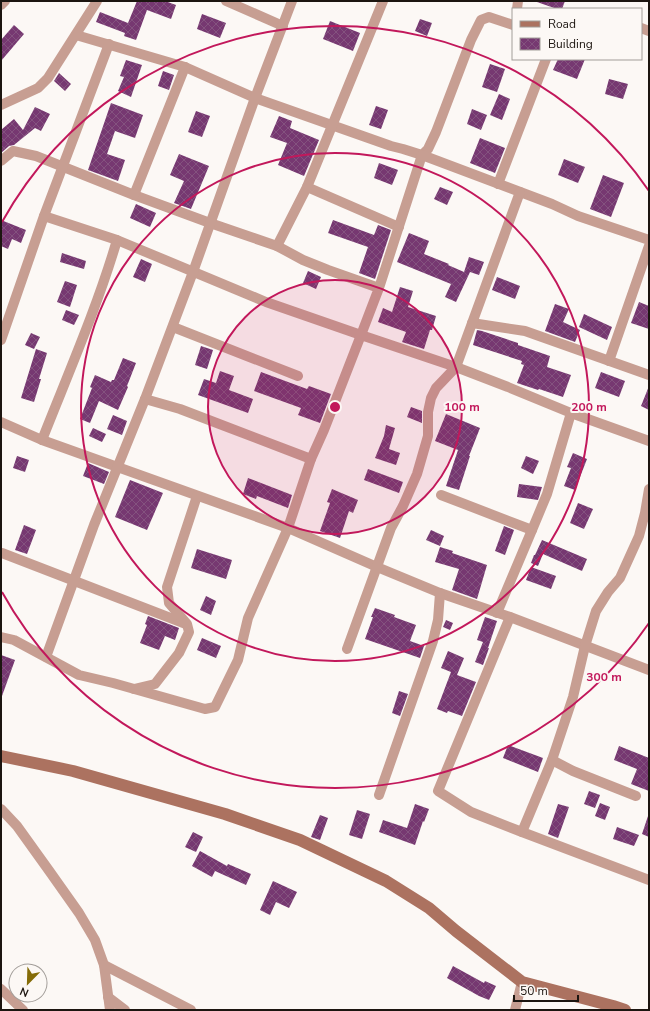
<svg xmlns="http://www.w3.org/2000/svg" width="650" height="1011" font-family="'Nunito Sans',sans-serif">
<defs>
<pattern id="building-cross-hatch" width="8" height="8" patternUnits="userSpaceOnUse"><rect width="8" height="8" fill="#763871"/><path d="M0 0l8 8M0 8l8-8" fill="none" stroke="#84527f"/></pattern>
</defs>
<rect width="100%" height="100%" fill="#fcf8f5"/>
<g fill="url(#building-cross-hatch)">
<polygon points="137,1 165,1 176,5 171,19 147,10 136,40 124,36 125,33 96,22 100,12 128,23"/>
<polygon points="538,1 565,1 562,9 557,9 537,2"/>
<polygon points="202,14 226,23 220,38 197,29"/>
<polygon points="420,19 432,23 427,36 415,31"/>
<polygon points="330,21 360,33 353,51 323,39"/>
<polygon points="14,25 24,34 1,61 1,40"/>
<polygon points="558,59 585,59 577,79 553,70"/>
<polygon points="126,60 142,65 131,97 118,91 124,77 120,76"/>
<polygon points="490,64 505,69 497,92 482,87"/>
<polygon points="163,71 174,75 169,90 158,86"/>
<polygon points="59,73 71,84 65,91 54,81"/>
<polygon points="609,79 628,84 623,99 605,94"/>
<polygon points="499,94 510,99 502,120 490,115"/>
<polygon points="111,103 143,115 135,138 115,131 107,154 125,160 118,181 88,170"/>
<polygon points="376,106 388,110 381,129 369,125"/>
<polygon points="35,107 50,114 41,131 35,128 14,145 9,146 1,153 1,130 14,119 23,130"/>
<polygon points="472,109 487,115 481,130 467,124"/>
<polygon points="196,111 210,116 202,137 188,132"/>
<polygon points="279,116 292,121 290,128 319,140 304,176 278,165 287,143 270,137"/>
<polygon points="480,138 505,148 495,173 470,163"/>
<polygon points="179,154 209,166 191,209 174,203 184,181 170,175"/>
<polygon points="564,159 585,167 578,183 558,175"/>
<polygon points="379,163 398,170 392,185 374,178"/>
<polygon points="603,175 624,183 611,217 590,209"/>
<polygon points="440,187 453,192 447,205 434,199"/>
<polygon points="136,204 156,213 150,227 130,218"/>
<polygon points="1,220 26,230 21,243 12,239 8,249 1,246"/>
<polygon points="333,220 374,235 378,225 391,230 375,279 359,273 368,247 328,233"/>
<polygon points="409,233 429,241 424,254 449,264 448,265 464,272 469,257 484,262 479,275 470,272 456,302 445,297 451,284 397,262"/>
<polygon points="62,253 86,261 84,269 60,262"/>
<polygon points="141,259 152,264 145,282 133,277"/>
<polygon points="308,271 321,277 316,289 303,283"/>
<polygon points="497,277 520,286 515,299 492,290"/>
<polygon points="65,281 77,285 70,307 57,302"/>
<polygon points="400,287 413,291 408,307 436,316 432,330 430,330 424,349 402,342 406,332 378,322 383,308 392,312"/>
<polygon points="639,302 649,306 649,329 631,323"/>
<polygon points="555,304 569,309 563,322 580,330 575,342 545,331"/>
<polygon points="66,310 79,315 74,325 62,320"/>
<polygon points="584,314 612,327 607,340 579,327"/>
<polygon points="477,330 482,331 518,343 518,345 550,356 547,367 571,375 563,397 539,389 538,390 517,383 524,365 521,364 522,361 473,345"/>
<polygon points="31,333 40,337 34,349 25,345"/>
<polygon points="201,346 213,350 207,369 195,365"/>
<polygon points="36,349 47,353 39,379 41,379 34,402 21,398"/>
<polygon points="123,358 136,363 127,386 128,387 118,410 99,401 90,423 80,419 92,388 90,387 95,375 111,382 112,380 114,380"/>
<polygon points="220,371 234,376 229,390 253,399 248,413 198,395 204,379 216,383"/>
<polygon points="261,372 307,389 309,386 331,394 320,423 298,415 301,408 254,391"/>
<polygon points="601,372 625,381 619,397 595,388"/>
<polygon points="649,386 649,410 641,406"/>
<polygon points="411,407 422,411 422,423 407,417"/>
<polygon points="446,414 480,428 469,456 470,456 459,490 446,486 458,450 435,441"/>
<polygon points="113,415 127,421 122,435 107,429"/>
<polygon points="386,425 395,428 389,449 400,453 396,465 375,458 384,436"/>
<polygon points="93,428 106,434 102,442 89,436"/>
<polygon points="573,453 587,459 575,490 564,486 571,468 567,467"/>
<polygon points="17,456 29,460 25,472 13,468"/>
<polygon points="526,456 539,461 533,474 521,468"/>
<polygon points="88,463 109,472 104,484 83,476"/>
<polygon points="368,469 403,482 399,493 364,480"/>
<polygon points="248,478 292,495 288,508 257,496 256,499 243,494"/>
<polygon points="130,480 163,493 147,530 115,517"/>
<polygon points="519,484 542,487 538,500 517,497"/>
<polygon points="332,489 358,500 353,513 349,511 340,538 320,531 330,503 327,502"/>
<polygon points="578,503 593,509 584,529 570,523"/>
<polygon points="24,525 36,530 27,554 15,550"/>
<polygon points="504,526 514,530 505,555 495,551"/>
<polygon points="431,530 444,536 440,546 426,540"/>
<polygon points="542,540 587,559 582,571 543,554 538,566 531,563 534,555 535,555"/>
<polygon points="440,547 453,551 452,553 487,565 477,599 452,590 459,569 435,562"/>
<polygon points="197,549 232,560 226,579 191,568"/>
<polygon points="531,567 556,576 551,589 526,580"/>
<polygon points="206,596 216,601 211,615 200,610"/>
<polygon points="375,608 395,615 394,617 416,625 410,641 424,646 420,658 365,639 373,617 371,617"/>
<polygon points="148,616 179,628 175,640 165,636 159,650 140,643 147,625 145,624"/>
<polygon points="485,617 497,621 488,648 489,648 483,665 475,662 483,642 477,640"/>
<polygon points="446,620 453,623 450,630 443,627"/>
<polygon points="202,638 221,646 216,658 197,650"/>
<polygon points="448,651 464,658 457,675 476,682 462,716 448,711 447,713 437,709 451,672 441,668"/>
<polygon points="1,655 15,660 2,696 1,696"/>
<polygon points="399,691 408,694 400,716 392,713"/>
<polygon points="508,745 543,758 538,772 503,758"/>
<polygon points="619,746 649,758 649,791 631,784 637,769 614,760"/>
<polygon points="589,791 600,795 595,808 584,804"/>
<polygon points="600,803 610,807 605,820 595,816"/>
<polygon points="415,804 429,809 424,822 423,821 415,845 379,832 383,820 407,828"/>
<polygon points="558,804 569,807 558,838 548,834"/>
<polygon points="357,810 370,814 362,839 349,835"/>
<polygon points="320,815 328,818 320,840 311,837"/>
<polygon points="648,816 649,816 649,837 642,834"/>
<polygon points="617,827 639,835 634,846 613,839"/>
<polygon points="193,832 203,837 196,852 185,847"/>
<polygon points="200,851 227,866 228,864 251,874 246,885 215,871 212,877 192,866"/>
<polygon points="273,881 297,892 289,908 276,902 270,915 260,910"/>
<polygon points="453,966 484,983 485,981 496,986 489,1000 479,996 447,978"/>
</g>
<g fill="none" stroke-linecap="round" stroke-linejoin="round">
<g stroke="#c79e92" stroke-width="10">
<polyline points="226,1 283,26"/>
<polyline points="1,5 5,1"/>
<polyline points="517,9 518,1"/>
<polyline points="641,28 649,31"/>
<polyline points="76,35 185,67 255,98 391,146 403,149 422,155 428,149 436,132 471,40 481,20 489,17 513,25"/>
<polyline points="1,105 38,88 48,78 97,1"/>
<polyline points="1,161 13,151 36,156 134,195 210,223 277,246 303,260 328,270 379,288 361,335 266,302 117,240 44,216"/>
<polyline points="498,184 546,59"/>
<polyline points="307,187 399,227"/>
<polyline points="134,195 185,67"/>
<polyline points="277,246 307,187 383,1"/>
<polyline points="379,288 422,155 552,204 578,216 649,240"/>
<polyline points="472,323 525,331 649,375"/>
<polyline points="173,327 298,376"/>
<polyline points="1,340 44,216 109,44"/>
<polyline points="609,361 649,246"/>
<polyline points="145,399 180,409 311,459"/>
<polyline points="1,422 42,440 288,528 377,567 440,593 510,617 649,670"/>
<path d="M42 440C68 374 97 308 117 240"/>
<polyline points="441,495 532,530"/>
<polyline points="1,553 2,553 186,624"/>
<polyline points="497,613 532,530 547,494 571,413"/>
<polyline points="510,617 438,791 471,812 522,832"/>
<polyline points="1,637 14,640 79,675 113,683 205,709 215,707 238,660 248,618 288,528 311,459 324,430 361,335 456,367 508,387 571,413 649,441"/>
<polyline points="347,649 391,528 403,506 417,474 428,436 428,412 431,398 436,388 456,367 520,192"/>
<polyline points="46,657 94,525 145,399 193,272 255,98 292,1"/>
<polyline points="134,689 155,684 179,653 189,632 187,624 169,603 167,587 197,496"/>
<polyline points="552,760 522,832 649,880"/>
<polyline points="379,795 433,641 438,620 440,593"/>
<polyline points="636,796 573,771 552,760 573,697 585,646 596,611 608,592 620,578 639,536 645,513 649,489"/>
<polyline points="1,809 17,826 50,872 79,913 95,940 104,965 110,1010"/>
<polyline points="104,965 191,1010"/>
<polyline points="1,989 23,1010"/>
<polyline points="108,997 125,1010"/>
<polyline points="515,1010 522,982"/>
</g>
<polyline stroke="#ac7260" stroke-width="12" points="1,756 73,771 225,814 300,840 386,881 429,908 456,931 522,982 613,1006 625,1010"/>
</g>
<circle cx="335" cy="407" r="127" fill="#c2185b" fill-opacity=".12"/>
<g fill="none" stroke="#c2185b" stroke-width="2">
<circle cx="335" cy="407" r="127"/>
<circle cx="335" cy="407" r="254"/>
<path d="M649 623A381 381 0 0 1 2 592M2 222A381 381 0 0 1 649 191"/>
</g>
<circle cx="335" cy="407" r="6" fill="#c2185b" stroke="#fcf8f5" stroke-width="2"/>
<g font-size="12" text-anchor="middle" font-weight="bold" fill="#c2185b" stroke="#fcf8f5" stroke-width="4" stroke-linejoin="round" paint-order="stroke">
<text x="462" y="411">100 m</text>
<text x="589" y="411">200 m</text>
<text x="604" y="681">300 m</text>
</g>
<rect width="650" height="1011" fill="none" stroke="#1c1510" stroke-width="4"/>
<rect x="512" y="8" width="130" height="52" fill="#fcf8f5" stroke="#a29d99"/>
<rect x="520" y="21" width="20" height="6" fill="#ac7260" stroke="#a29d99"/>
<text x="548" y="28" font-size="12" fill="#1c1510">Road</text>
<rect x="520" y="38" width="20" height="12" fill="url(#building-cross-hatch)" stroke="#a29d99"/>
<text x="548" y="48" font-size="12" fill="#1c1510">Building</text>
<g transform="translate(28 983) rotate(203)"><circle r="19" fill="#fcf8f5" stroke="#a29d99"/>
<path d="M0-3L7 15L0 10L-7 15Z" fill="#856c08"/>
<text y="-6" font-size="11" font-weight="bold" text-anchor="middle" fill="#1c1510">N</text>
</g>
<path d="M514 995v6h64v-6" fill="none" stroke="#1c1510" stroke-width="2"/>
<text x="520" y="995" font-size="12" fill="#1c1510" stroke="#fcf8f5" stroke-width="3" paint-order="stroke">50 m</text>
</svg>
